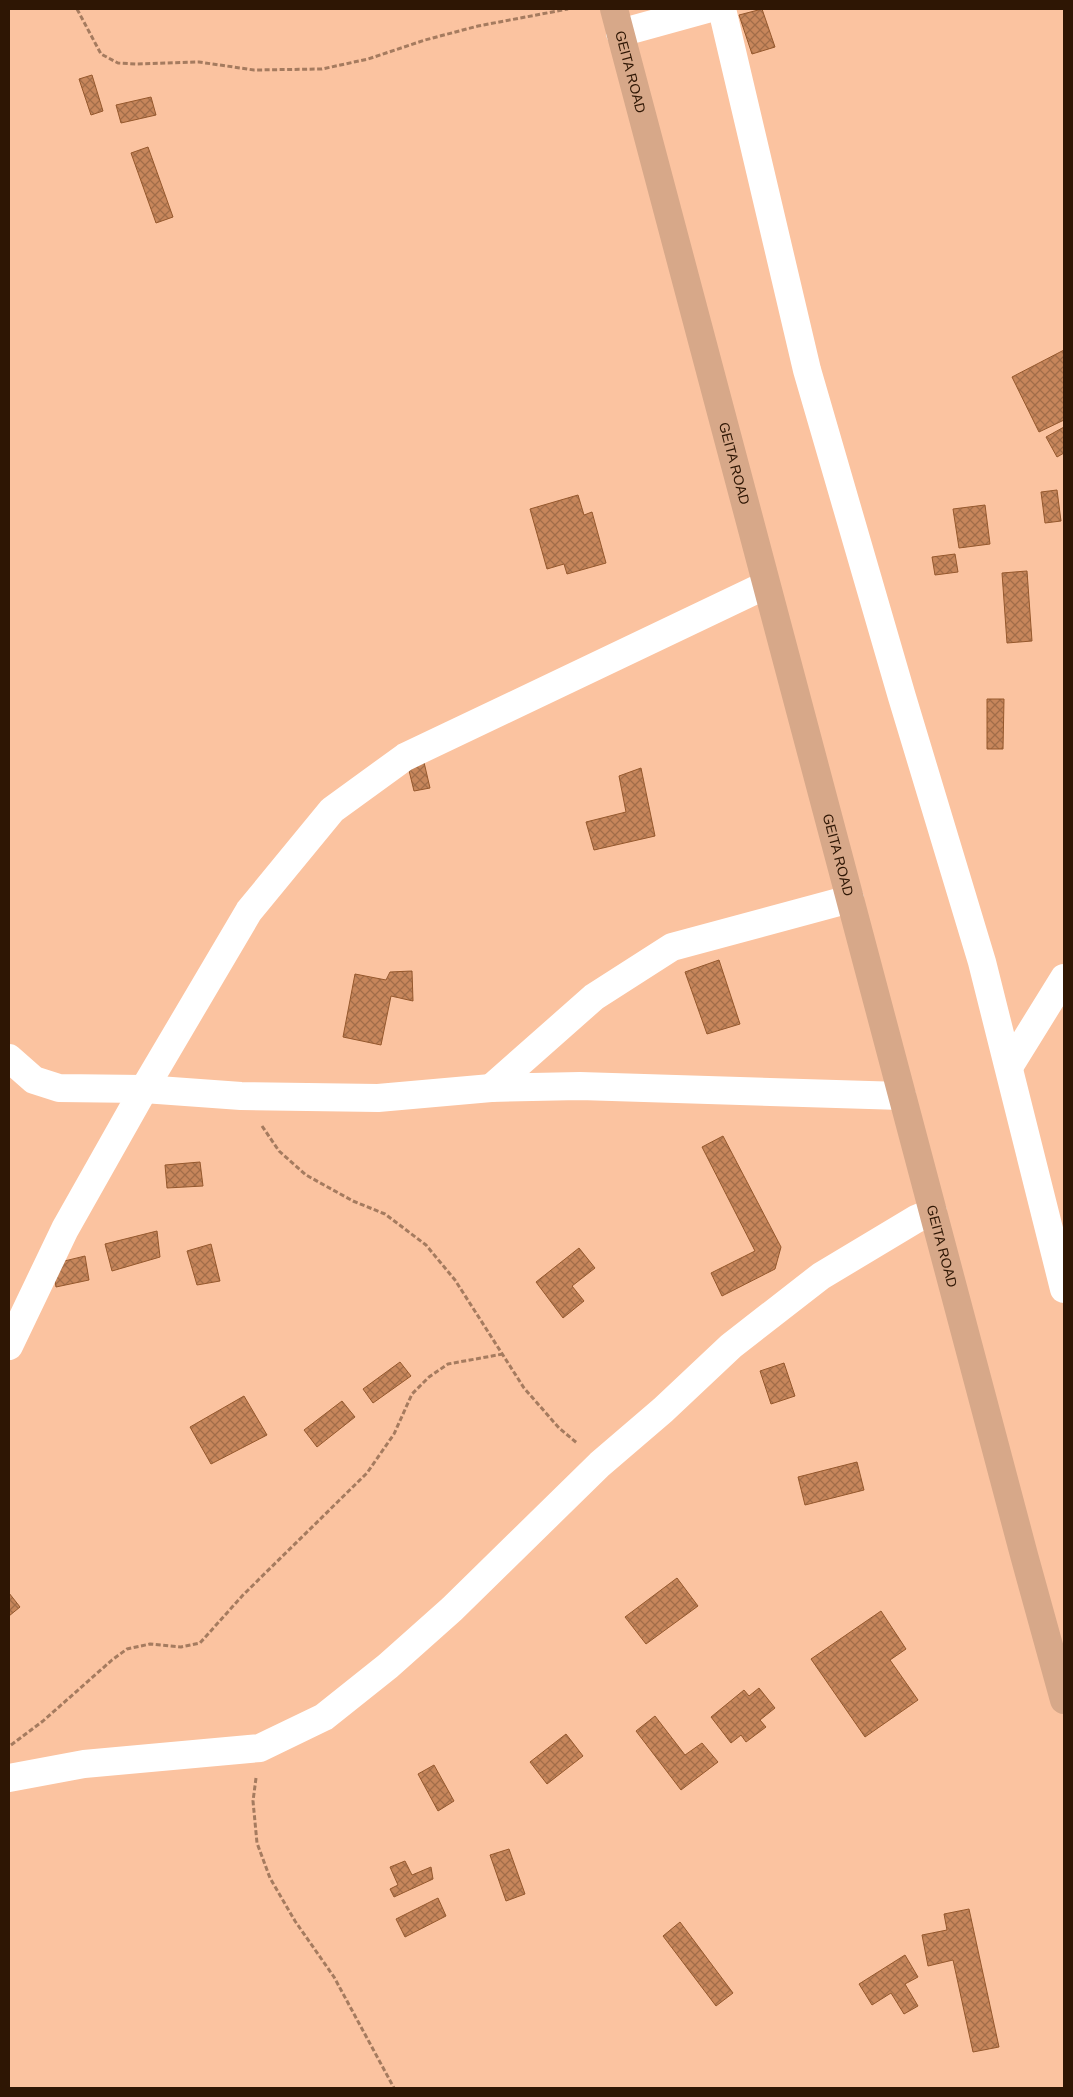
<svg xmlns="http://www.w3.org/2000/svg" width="1073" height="2097" font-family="Helvetica,sans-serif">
<defs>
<pattern id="building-cross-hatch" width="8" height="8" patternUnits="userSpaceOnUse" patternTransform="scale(1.25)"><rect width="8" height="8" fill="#c7865b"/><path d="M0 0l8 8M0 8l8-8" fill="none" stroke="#a26d49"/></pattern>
</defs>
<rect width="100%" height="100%" fill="#fbc3a0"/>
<g fill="url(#building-cross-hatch)" stroke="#95582d">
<polygon points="762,9 775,47 752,54 739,15"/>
<polygon points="92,75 103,111 91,115 79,79"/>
<polygon points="151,97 156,115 121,123 116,105"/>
<polygon points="148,147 173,217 156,223 131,153"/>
<polygon points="1064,350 1064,420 1039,432 1012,377"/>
<polygon points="1064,427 1064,453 1057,457 1046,437"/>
<polygon points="1057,490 1061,521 1045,523 1041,492"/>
<polygon points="578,495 584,515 592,512 606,563 567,574 564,564 547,569 530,509"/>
<polygon points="985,505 990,544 959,548 953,509"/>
<polygon points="955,554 958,572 935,575 932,557"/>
<polygon points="1027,571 1032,641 1007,643 1002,573"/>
<polygon points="987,699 1004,699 1003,749 987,749"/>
<polygon points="405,754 423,758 430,788 414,791"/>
<polygon points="641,768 655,836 594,850 586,822 626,812 619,776"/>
<polygon points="719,960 740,1024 707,1034 685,972"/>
<polygon points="412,971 413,1001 391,996 381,1045 343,1037 355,974 386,980 390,972"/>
<polygon points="723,1136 781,1247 775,1269 722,1296 711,1273 755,1251 702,1147"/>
<polygon points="200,1162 203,1186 167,1188 165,1165"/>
<polygon points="157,1231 160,1257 112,1271 105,1244"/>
<polygon points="211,1244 220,1281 197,1285 187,1251"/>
<polygon points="579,1248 595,1268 572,1286 584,1301 563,1318 536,1282"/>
<polygon points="85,1256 89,1280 56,1287 52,1264"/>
<polygon points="400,1362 411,1376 373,1403 363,1389"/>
<polygon points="784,1363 795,1396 771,1404 760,1371"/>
<polygon points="244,1396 267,1435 211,1464 190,1427"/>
<polygon points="342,1401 355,1417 317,1447 304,1430"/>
<polygon points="857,1462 864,1490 805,1505 798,1477"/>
<polygon points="677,1578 698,1606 646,1644 625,1617"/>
<polygon points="9,1593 20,1607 9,1616"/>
<polygon points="881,1611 906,1649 890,1660 918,1700 865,1737 811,1659"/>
<polygon points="759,1688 775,1708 760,1720 766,1727 746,1742 741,1735 731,1743 711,1717 744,1690 749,1696"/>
<polygon points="655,1716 685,1755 702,1743 718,1762 681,1790 636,1731"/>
<polygon points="566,1734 583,1756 547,1784 530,1762"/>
<polygon points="434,1765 454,1801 438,1811 418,1774"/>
<polygon points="509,1849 525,1894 506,1901 490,1855"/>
<polygon points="405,1861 412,1875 431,1867 433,1879 394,1897 390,1889 398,1885 390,1867"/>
<polygon points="438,1898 446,1916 405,1937 396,1919"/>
<polygon points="969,1909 999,2047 973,2052 953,1960 928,1966 922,1935 947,1930 944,1914"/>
<polygon points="680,1922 733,1993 716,2006 663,1936"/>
<polygon points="905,1955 918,1977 905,1984 918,2006 904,2014 891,1993 872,2005 859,1984"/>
</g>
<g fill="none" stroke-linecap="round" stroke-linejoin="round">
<g stroke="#a57b5f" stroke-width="3" stroke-dasharray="5 2.5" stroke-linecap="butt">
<polyline points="77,9 101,54 118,63 136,64 199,62 254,70 322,69 368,59 425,40 478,26 568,9"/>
<polyline points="262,1126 279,1151 306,1175 353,1201 385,1214 426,1245 455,1280 524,1388 559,1428 577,1443"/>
<polyline points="11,1745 43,1721 112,1660 127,1649 150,1644 181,1647 200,1643 243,1595 367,1473 394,1434 412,1394 429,1377 448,1364 503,1354"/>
<polyline points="256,1778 253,1801 257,1843 270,1878 295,1921 334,1977 394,2088"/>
</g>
<g stroke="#fff" stroke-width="28">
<polyline points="722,9 807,370 902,697 982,962 1064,1289"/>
<polyline points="620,33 707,9"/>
<polyline points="9,1058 34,1080 59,1088 144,1089 241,1096 378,1098 491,1088 580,1086 902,1096"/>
<polyline points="1009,1067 1064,978"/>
<polyline points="491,1088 594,997 672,947 850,899"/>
<polyline points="9,1346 65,1229 144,1089 249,911 332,810 405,757 766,585"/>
<polyline points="9,1778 84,1764 260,1748 324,1717 388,1666 452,1609 600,1464 663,1410 731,1346 821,1276 916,1219 933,1212"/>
</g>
<path stroke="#d7a889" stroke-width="28" id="s1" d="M614 9 1024 1555 1064 1700"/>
</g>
<g text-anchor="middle" stroke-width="4" stroke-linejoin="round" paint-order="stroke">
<g font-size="14" fill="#2e1604" stroke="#fed4ba">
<text dy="5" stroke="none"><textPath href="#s1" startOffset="65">GEITA ROAD</textPath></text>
<text dy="5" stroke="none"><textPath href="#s1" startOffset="470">GEITA ROAD</textPath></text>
<text dy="5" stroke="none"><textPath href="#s1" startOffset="875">GEITA ROAD</textPath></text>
<text dy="5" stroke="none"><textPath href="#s1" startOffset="1280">GEITA ROAD</textPath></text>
</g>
</g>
<rect width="1073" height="2097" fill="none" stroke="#2e1604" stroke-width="20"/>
</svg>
